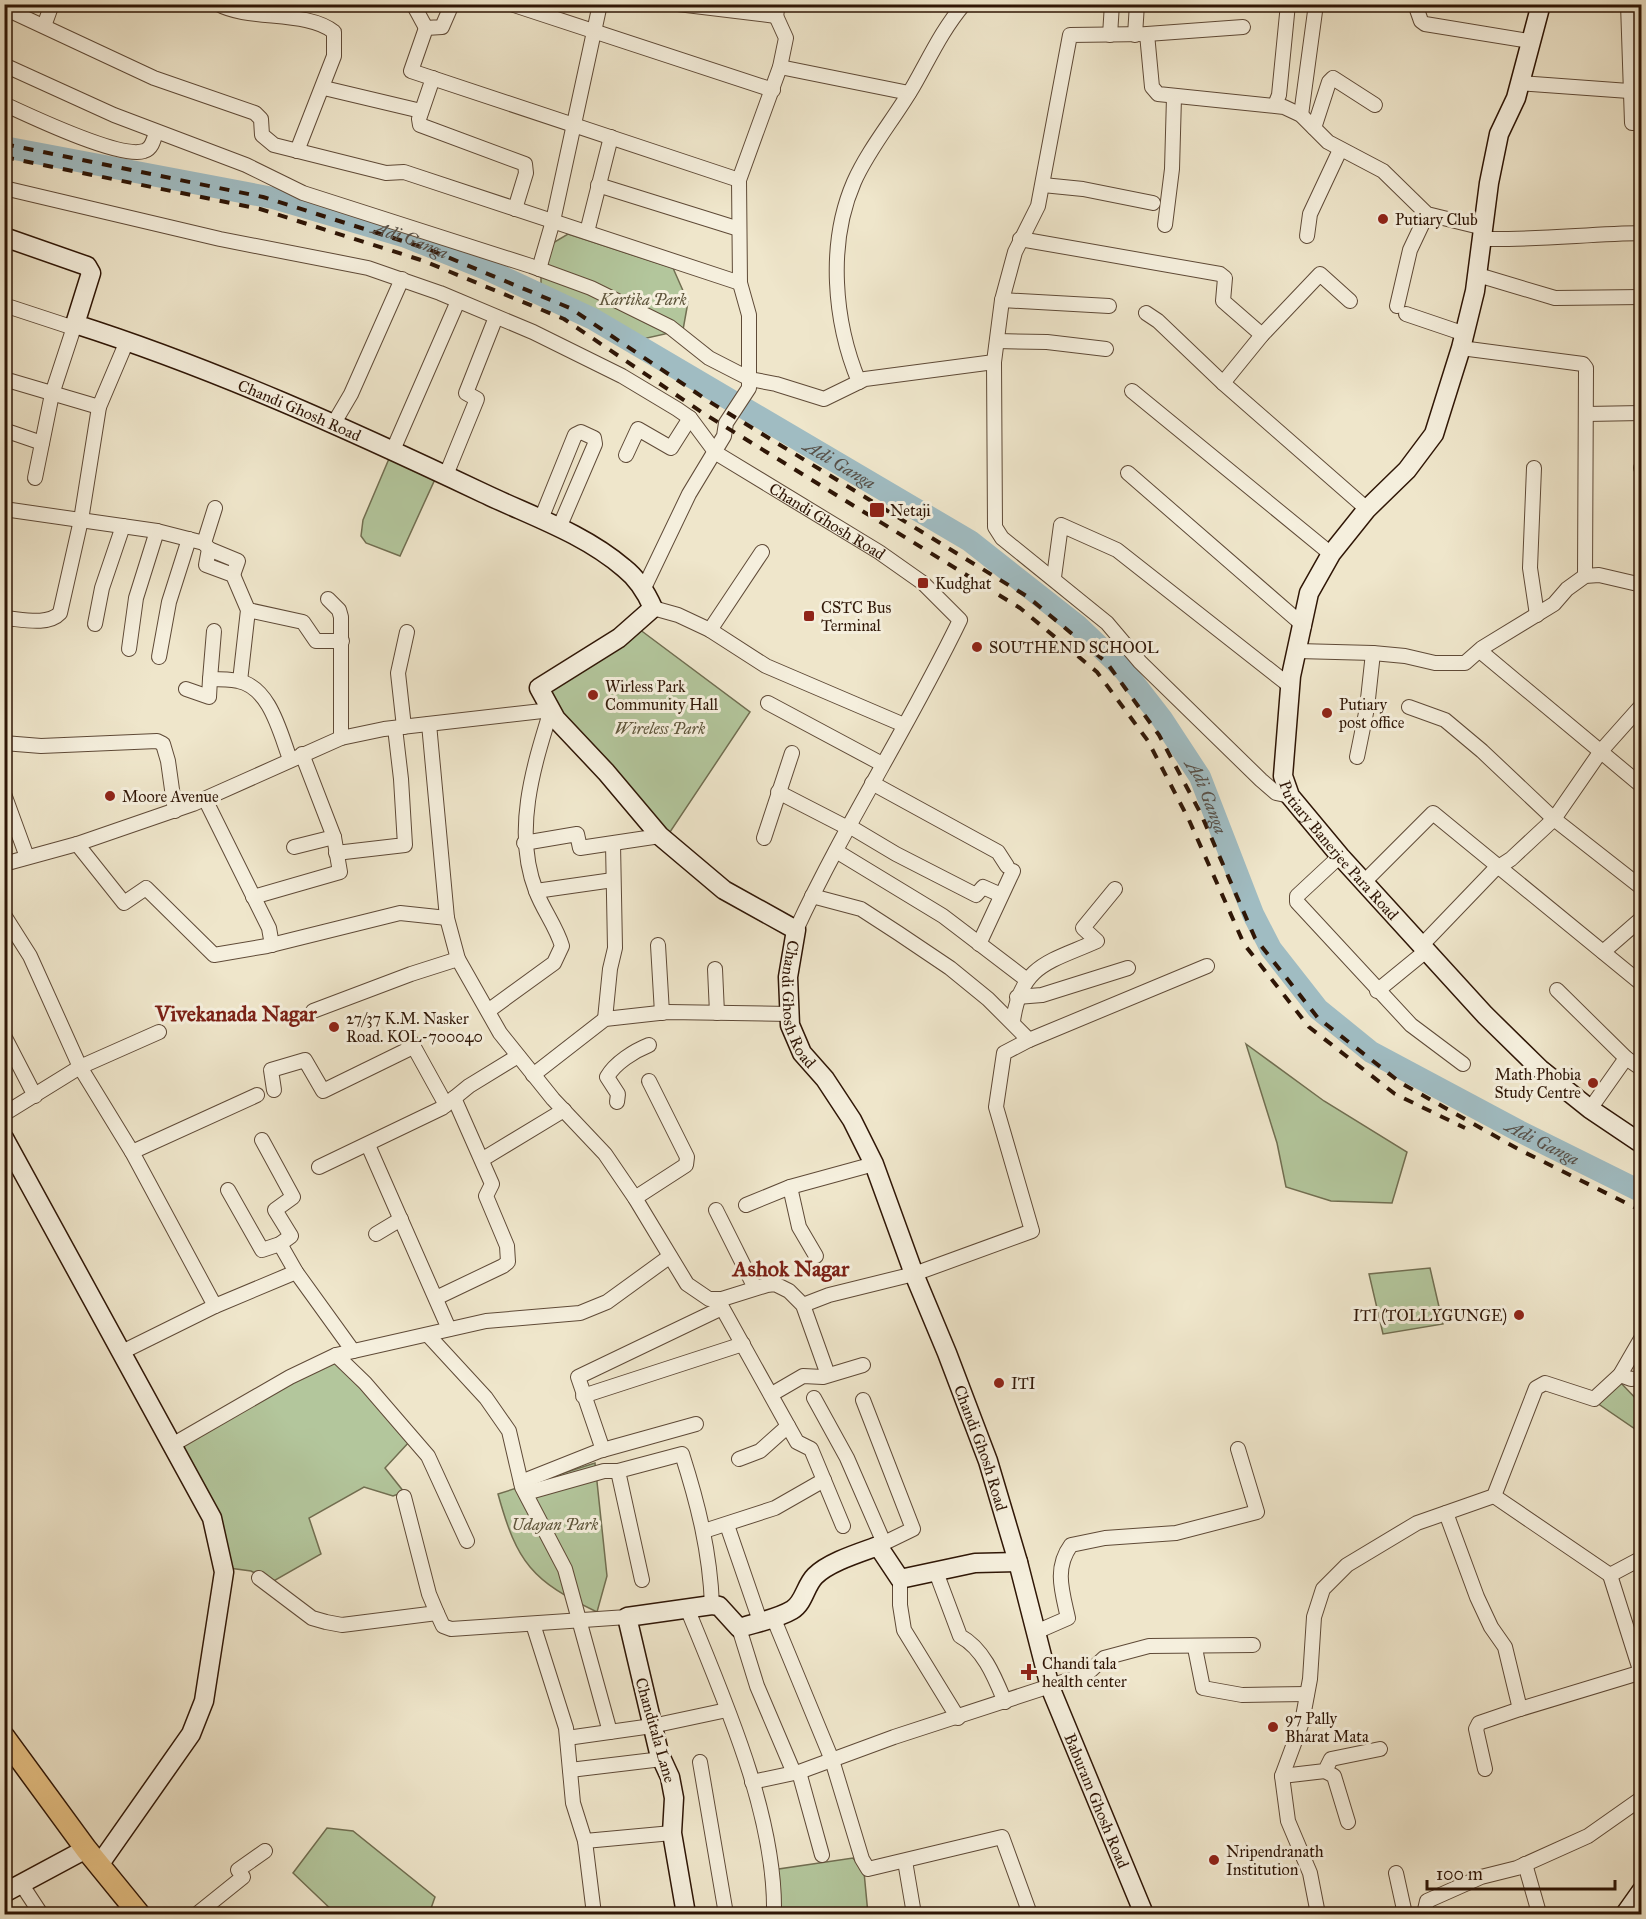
<svg xmlns="http://www.w3.org/2000/svg" width="1646" height="1919" font-family="'IM FELL Great Primer',serif">
<rect width="100%" height="100%" fill="#efe6cb"/>
<filter id="stains"><feTurbulence type="fractalNoise" baseFrequency=".00333" numOctaves="4"/><feColorMatrix values="0 0 0 0 .2 0 0 0 0 .09 0 0 0 0 .02 0 0 0 .5 -.17"/></filter>
<radialGradient id="worn" r=".72"><stop offset=".6" stop-color="#630" stop-opacity="0"/><stop offset="1" stop-color="#630" stop-opacity=".3"/></radialGradient>
<g fill="#b3c69c" stroke="#716e51" stroke-width="1.5">
<polygon points="568,234 673,268 688,302 683,330 638,340 541,291 541,250"/>
<polygon points="391,454 436,477 400,556 366,543 361,536 363,520"/>
<polygon points="639,629 750,712 666,838 545,691"/>
<polygon points="1246,1044 1324,1101 1407,1152 1392,1203 1331,1201 1286,1187 1277,1143"/>
<polygon points="1430,1268 1443,1324 1383,1334 1369,1274"/>
<polygon points="335,1361 410,1441 385,1468 404,1492 393,1496 364,1487 309,1518 321,1554 272,1582 251,1571 229,1568 172,1443"/>
<polygon points="1620,1382 1641,1404 1641,1433 1597,1403"/>
<path d="M595 1463 607 1576 597 1612C532 1581 517 1563 498 1494Z"/>
<polygon points="327,1828 353,1831 435,1897 429,1914 336,1914 293,1873"/>
<polygon points="853,1858 864,1872 868,1914 775,1914 772,1870"/>
</g>
<g fill="none" stroke-linecap="round" stroke-linejoin="round">
<path stroke="#a0bcc2" stroke-width="22" id="s1" d="M4 147 273 198 406 237 486 269 593 319 970 541 1078 626 1124 670 1162 719 1200 777 1253 914 1271 949 1318 1009 1371 1052 1519 1131 1642 1192"/>
<g stroke="#5f4a37" stroke-width="16">
<g id="street">
<path d="M218 4C248 21 307 10 334 32V56L297 151"/>
<polyline points="413,4 426,28"/>
<polyline points="452,4 442,27 426,28 411,71 739,180"/>
<polyline points="511,4 773,90"/>
<polyline points="678,4 776,16 778,4"/>
<polyline points="1415,4 1421,21 1425,24 1529,41"/>
<polyline points="1628,4 1632,123 1642,123"/>
<polyline points="4,8 154,78 255,113 261,119 262,135 274,145 386,173 404,172 740,283"/>
<polyline points="44,26 52,4"/>
<polyline points="1243,27 1147,34 1070,35 1038,206 1015,252 1002,300 994,362 995,527 1002,538 1107,623 1140,662 1261,780 1276,793 1290,796"/>
<polyline points="1147,34 1152,87 1158,94 1284,107 1301,115 1328,142 1383,171 1427,214 1484,228"/>
<polyline points="1110,35 1112,4"/>
<polyline points="1135,35 1137,4"/>
<polyline points="4,65 114,115 246,165 303,193 531,266 591,288 670,327 709,358 750,379 776,384 824,399 865,379 994,362"/>
<polyline points="780,67 909,93"/>
<polyline points="433,78 419,119 420,125 525,164 526,173 515,209"/>
<polyline points="1519,83 1629,91"/>
<polyline points="324,88 421,111"/>
<path d="M4 104C30 116 120 159 144 151 152 149 154 139 156 132"/>
<polyline points="1275,105 1279,95 1288,4"/>
<polyline points="1301,115 1316,4"/>
<polyline points="1314,128 1329,82 1333,78 1375,105"/>
<polyline points="598,185 739,229"/>
<polyline points="1043,185 1083,189 1153,203"/>
<path id="s2" d="M4 188 220 239 368 268 440 293 533 332 622 376 677 409 690 418 716 453 879 552 923 583 960 620C909 726 845 824 796 930"/>
<polyline points="1165,225 1172,169 1174,97"/>
<polyline points="587,232 611,137"/>
<polyline points="1307,236 1310,214 1340,150"/>
<polyline points="1020,239 1220,274 1225,278 1223,301 1262,335"/>
<path d="M1484 239C1537 240 1589 234 1642 233"/>
<polyline points="539,269 553,221 600,4"/>
<polyline points="1478,275 1555,298 1642,297"/>
<polyline points="1002,300 1109,306"/>
<polyline points="4,305 74,328"/>
<polyline points="1397,306 1410,250 1427,214"/>
<polyline points="1146,313 1158,321 1223,383 1367,509"/>
<polyline points="1406,314 1465,334"/>
<polyline points="997,341 1047,342 1106,349"/>
<polyline points="1461,348 1583,364 1586,368 1585,576"/>
<polyline points="4,379 99,407"/>
<path d="M859 382C834 322 827 244 854 182 869 148 895 118 914 85 930 57 942 30 964 4"/>
<polyline points="1223,383 1262,335 1320,274 1350,301"/>
<polyline points="1132,391 1331,554"/>
<polyline points="1586,414 1642,413"/>
<polyline points="334,423 351,394 402,279"/>
<polyline points="4,430 42,443"/>
<polyline points="393,450 458,301"/>
<polyline points="626,455 638,429 671,448 690,418"/>
<polyline points="1534,468 1530,568 1537,615"/>
<polyline points="1641,468 1642,469"/>
<polyline points="1128,473 1304,626"/>
<polyline points="446,475 477,399 466,393 496,317"/>
<polyline points="35,478 52,394 75,324"/>
<polyline points="4,509 157,531 204,543 215,508"/>
<polyline points="541,519 575,435 581,432 594,438 595,444 559,528"/>
<polyline points="204,543 209,549 206,565 233,575 248,610 240,681"/>
<polyline points="209,549 238,561 233,575"/>
<polyline points="1054,577 1061,525 1117,550 1290,686"/>
<polyline points="644,588 689,494 724,436 726,423 749,388 749,315 740,283 739,180 780,67 786,38 776,16"/>
<polyline points="328,599 339,610 341,617 341,738"/>
<polyline points="653,608 678,615 710,630 766,666 904,725"/>
<polyline points="248,610 303,622 316,641 342,641"/>
<path d="M4 618C21 619 48 626 60 613L81 520 99 407 127 341"/>
<polyline points="95,624 102,588 123,526"/>
<polyline points="710,630 762,552"/>
<polyline points="129,649 136,598 157,531"/>
<polyline points="1298,651 1373,653 1405,656 1435,663 1465,663 1482,648 1554,604 1567,589 1585,576 1599,575 1642,585"/>
<polyline points="1480,651 1642,786"/>
<polyline points="159,657 169,602 189,539"/>
<polyline points="210,679 214,631"/>
<path d="M186 689 209 697 210 679C219 679 229 679 238 681 270 687 280 733 290 759"/>
<polyline points="768,703 882,764"/>
<polyline points="1409,707 1445,720 1482,751 1554,819 1642,888"/>
<polyline points="429,724 447,918 458,959 500,1033 553,1099 605,1154 635,1198 687,1284 709,1299 722,1299 767,1285 775,1284 789,1291 803,1305 828,1375"/>
<polyline points="404,727 398,673 407,632"/>
<polyline points="4,743 41,746 157,741 163,744 168,761 175,811"/>
<polyline points="1357,757 1367,708 1373,653"/>
<polyline points="872,783 998,852 1007,866"/>
<polyline points="778,792 848,828"/>
<polyline points="4,794 27,857"/>
<polyline points="205,799 269,928 272,945"/>
<polyline points="849,826 896,854 976,895 983,887 1001,895"/>
<polyline points="764,838 792,753"/>
<polyline points="524,843 577,834 580,848 660,836"/>
<polyline points="77,844 124,903 146,888 214,955 267,946 400,913 447,918"/>
<polyline points="294,847 334,837"/>
<polyline points="836,851 943,916 1027,980"/>
<polyline points="336,853 405,845 401,779 395,728"/>
<polyline points="1340,856 1297,896 1297,902 1411,1025 1463,1064"/>
<path d="M4 864 77 844 193 804 341 738 384 729 551 710C533 768 513 832 536 891 543 910 556 926 562 946L554 963 488 1011"/>
<polyline points="1364,882 1433,813 1642,984"/>
<polyline points="536,891 613,880"/>
<polyline points="812,896 861,909 898,933 950,968 988,999 1029,1040"/>
<polyline points="253,897 340,872 334,837 302,754"/>
<polyline points="4,915 30,956 80,1067 132,1152"/>
<polyline points="979,944 1013,871"/>
<polyline points="658,945 662,1013"/>
<polyline points="1421,946 1494,870 1511,859 1554,819 1601,751 1642,705"/>
<polyline points="1603,952 1642,918"/>
<polyline points="715,969 717,1013"/>
<polyline points="1557,990 1626,1058 1642,1069"/>
<polyline points="1377,991 1426,951"/>
<polyline points="1017,997 1042,995 1128,968"/>
<polyline points="313,1011 411,974 458,959"/>
<polyline points="605,1019 610,969 615,948 613,844"/>
<polyline points="399,1020 446,1105"/>
<path d="M1013 1021C1021 964 1050 962 1097 941L1083 928 1115 889"/>
<polyline points="4,1036 35,1096"/>
<polyline points="533,1075 605,1019 668,1012 790,1014"/>
<polyline points="274,1090 271,1070 305,1060 323,1091 413,1047"/>
<path d="M617 1102 618 1094 607 1077C615 1063 634 1051 649 1045"/>
<polyline points="1590,1109 1626,1058"/>
<polyline points="4,1114 80,1067 159,1032"/>
<polyline points="368,1145 449,1329"/>
<polyline points="483,1159 564,1110"/>
<polyline points="319,1167 442,1108 469,1086 518,1056"/>
<polyline points="790,1187 799,1227 816,1256"/>
<polyline points="228,1190 262,1250 280,1244 291,1236 275,1210 293,1197 262,1140"/>
<polyline points="635,1198 686,1165 687,1157 649,1081"/>
<polyline points="746,1205 790,1187 874,1164"/>
<polyline points="716,1210 755,1288"/>
<polyline points="376,1234 401,1219"/>
<polyline points="280,1244 296,1272 353,1351"/>
<polyline points="436,1298 503,1266 508,1262 507,1246 486,1196 492,1184 454,1098"/>
<polyline points="719,1302 788,1426"/>
<polyline points="803,1305 829,1295 914,1274 1032,1231 996,1107 1004,1053 1029,1040 1207,966"/>
<polyline points="215,1306 132,1152 257,1095"/>
<polyline points="428,1335 486,1398 509,1431 522,1487 565,1569 610,1732"/>
<polyline points="122,1352 215,1306 296,1272"/>
<polyline points="336,1355 365,1383 428,1456 467,1541"/>
<polyline points="1620,1375 1631,1379 1642,1378"/>
<polyline points="772,1394 803,1376 823,1377 863,1365"/>
<polyline points="583,1396 743,1344"/>
<polyline points="814,1398 847,1458 884,1543"/>
<polyline points="863,1400 913,1529 878,1546"/>
<polyline points="172,1445 290,1377 336,1355 486,1321 580,1313 607,1302 669,1257"/>
<polyline points="603,1450 578,1377 722,1308"/>
<polyline points="739,1459 760,1451 788,1426 797,1442 811,1449 843,1526"/>
<polyline points="521,1482 599,1451 696,1424"/>
<polyline points="526,1493 604,1471 618,1471"/>
<polyline points="1494,1496 1610,1575 1642,1558"/>
<polyline points="404,1497 429,1594 437,1613"/>
<polyline points="1446,1513 1477,1597 1491,1627 1505,1647 1520,1709 1642,1672"/>
<polyline points="727,1525 760,1621"/>
<polyline points="704,1531 775,1508 824,1480"/>
<path d="M936 1572 960 1636C984 1649 995 1678 1005 1702"/>
<polyline points="1610,1575 1641,1673"/>
<polyline points="259,1578 312,1618 326,1622 342,1625 437,1613 443,1626 451,1629 627,1617"/>
<polyline points="900,1579 900,1605 904,1630 958,1718"/>
<path d="M642 1580 618 1471 682 1454C698 1504 710 1552 712 1605"/>
<path d="M687 1608C724 1699 776 1815 774 1914"/>
<polyline points="773,1617 832,1760 862,1859 868,1869 1002,1837 1030,1914"/>
<polyline points="533,1624 566,1728 573,1803 585,1841 594,1914"/>
<polyline points="739,1628 757,1686 794,1773"/>
<path d="M1036 1632 1068 1618C1062 1591 1054 1568 1071 1545L1105 1538 1176 1533 1257 1512 1238 1449"/>
<polyline points="1195,1648 1203,1688 1242,1695 1307,1694"/>
<polyline points="567,1738 652,1726 727,1710"/>
<polyline points="700,1762 726,1914"/>
<polyline points="1485,1769 1476,1729 1479,1723 1520,1709"/>
<polyline points="570,1770 662,1759"/>
<polyline points="1325,1771 1334,1776 1348,1822"/>
<polyline points="799,1772 822,1855"/>
<polyline points="1282,1776 1325,1771 1331,1759 1380,1749"/>
<polyline points="752,1782 799,1772 894,1737 1087,1674 1104,1658 1149,1646 1253,1645"/>
<polyline points="585,1841 672,1833"/>
<polyline points="905,1861 914,1914"/>
<polyline points="1525,1864 1539,1913"/>
<polyline points="1396,1873 1405,1914"/>
<polyline points="22,1885 41,1914"/>
<polyline points="197,1914 243,1877 238,1870 265,1851"/>
<polyline points="1318,1914 1310,1873 1288,1821 1282,1776 1302,1722 1310,1679 1314,1617 1323,1589 1347,1565 1417,1523 1494,1496 1536,1388 1545,1383 1594,1399 1620,1375 1642,1337"/>
<polyline points="1424,1914 1427,1901 1481,1877 1517,1868 1588,1836 1642,1798"/>
</g>
</g>
<g stroke="#2f1606" stroke-width="21">
<g id="secondary">
<path id="s3" d="M1541 4 1516 98 1499 134 1489 183 1475 291 1461 348 1434 434 1407 470 1367 509 1331 554 1309 593 1291 676 1283 776 1290 796 1340 856 1485 1015 1540 1069 1590 1109 1642 1144"/>
<path id="s4" d="M4 237 87 266 91 273 75 324C216 369 350 430 483 493 531 516 583 533 624 568 638 579 646 592 653 608L619 638 539 688 556 719 606 772 660 836 724 890 796 930 788 977 790 1025 802 1053 825 1079 852 1120 874 1164 914 1274 947 1353 988 1461 1018 1562 1050 1687 1144 1914"/>
<polyline points="4,1138 212,1518 224,1572 204,1701 191,1734 99,1865"/>
<polyline points="4,1893 86,1849"/>
<path d="M686 1914 672 1833 674 1798 670 1777 659 1753 627 1617 712 1605 719 1606 739 1628C755 1623 777 1619 792 1610 804 1603 805 1586 815 1576 829 1562 859 1553 878 1546L900 1579 975 1563 1018 1562"/>
<polyline points="1625,1914 1642,1890"/>
</g>
</g>
<g stroke="#2f1606" stroke-width="24">
<polyline id="primary" points="4,1737 86,1849 139,1914"/>
</g>
<use href="#street" stroke="#f5efdd" stroke-width="14"/>
<use href="#secondary" stroke="#f5efdd" stroke-width="18"/>
<use href="#primary" stroke="#e8c386" stroke-width="21"/>
<g stroke="#2f1606" stroke-width="4" stroke-dasharray="10 10" stroke-linecap="butt">
<polyline points="4,144 263,197 428,249 570,308 710,402 1028,597 1107,663 1159,735 1201,814 1255,938 1318,1018 1401,1083 1518,1149 1642,1211"/>
<polyline points="4,157 260,209 424,261 564,319 703,413 1020,608 1097,672 1148,741 1189,820 1244,944 1309,1027 1395,1094 1465,1128"/>
</g>
</g>
<g fill="#8f2418" stroke="#f5efdd" stroke-width="2">
<circle cx="1383" cy="219" r="6"/>
<rect x="869" y="502" width="16" height="16" rx="3"/>
<rect x="917" y="577" width="12" height="12" rx="3"/>
<rect x="803" y="610" width="12" height="12" rx="3"/>
<circle cx="977" cy="647" r="6"/>
<circle cx="593" cy="695" r="6"/>
<circle cx="1327" cy="713" r="6"/>
<circle cx="110" cy="796" r="6"/>
<circle cx="334" cy="1027" r="6"/>
<circle cx="1593" cy="1083" r="6"/>
<circle cx="1519" cy="1315" r="6"/>
<circle cx="999" cy="1383" r="6"/>
<path d="M1026 1663h6v6h6v6h-6v6h-6v-6h-6v-6h6z"/>
<circle cx="1273" cy="1727" r="6"/>
<circle cx="1214" cy="1860" r="6"/>
</g>
<g text-anchor="middle" stroke-width="6" stroke-linejoin="round" paint-order="stroke">
<g font-size="16" fill="#2f1606" stroke="#f5efdd" text-anchor="start">
<text x="1395" y="225">Putiary Club</text>
<text x="890" y="516">Netaji</text>
<text x="935" y="589">Kudghat</text>
<text x="821" y="613">CSTC Bus<tspan x="821" dy="18">Terminal</tspan></text>
<text x="989" y="653">SOUTHEND SCHOOL</text>
<text x="605" y="692">Wirless Park<tspan x="605" dy="18">Community Hall</tspan></text>
<text x="1339" y="710">Putiary<tspan x="1339" dy="18">post office</tspan></text>
<text x="122" y="802">Moore Avenue</text>
<text x="346" y="1024">27/37 K.M. Nasker<tspan x="346" dy="18">Road. KOL-700040</tspan></text>
<text x="1581" y="1080" text-anchor="end">Math Phobia<tspan x="1581" dy="18">Study Centre</tspan></text>
<text x="1507" y="1321" text-anchor="end">ITI (TOLLYGUNGE)</text>
<text x="1011" y="1389">ITI</text>
<text x="1042" y="1669">Chandi tala<tspan x="1042" dy="18">health center</tspan></text>
<text x="1285" y="1724">97 Pally<tspan x="1285" dy="18">Bharat Mata</tspan></text>
<text x="1226" y="1857">Nripendranath<tspan x="1226" dy="18">Institution</tspan></text>
</g>
<g font-size="16" font-style="italic" fill="#5d543a" stroke="#f5efdd">
<text x="643" y="305">Kartika Park</text>
<text x="660" y="734">Wireless Park</text>
<text x="555" y="1530">Udayan Park</text>
</g>
<g font-size="16" fill="#2f1606" stroke="#f5efdd">
<text dy="6" stroke="none"><textPath href="#s4" startOffset="390">Chandi Ghosh Road</textPath></text>
<text dy="6" stroke="none"><textPath href="#s2" startOffset="903">Chandi Ghosh Road</textPath></text>
<text dy="6" stroke="none"><textPath href="#s3" startOffset="927">Putiary Banerjee Para Road</textPath></text>
<text dy="6" stroke="none"><textPath href="#s4" startOffset="1376">Chandi Ghosh Road</textPath></text>
<text dy="6" stroke="none"><textPath href="#s4" startOffset="1862">Chandi Ghosh Road</textPath></text>
<text transform="translate(656 1730) rotate(74)" y="6">Chanditala Lane</text>
<text dy="6" stroke="none"><textPath href="#s4" startOffset="2234">Baburam Ghosh Road</textPath></text>
</g>
<g font-size="18" font-style="italic" fill="#575048" stroke="#f5efdd">
<text dy="6" stroke="none"><textPath href="#s1" startOffset="417">Adi Ganga</textPath></text>
<text dy="6" stroke="none"><textPath href="#s1" startOffset="903">Adi Ganga</textPath></text>
<text dy="6" stroke="none"><textPath href="#s1" startOffset="1407">Adi Ganga</textPath></text>
<text dy="6" stroke="none"><textPath href="#s1" startOffset="1911">Adi Ganga</textPath></text>
</g>
<g font-size="22" font-weight="bold" fill="#7a1f14" stroke="#f5efdd">
<text x="236" y="1021">Vivekanada Nagar</text>
<text x="791" y="1276">Ashok Nagar</text>
</g>
</g>
<rect width="1646" height="1919" fill="none" stroke="#efe6cb" stroke-width="24"/>
<rect x="6" y="6" width="1634" height="1907" fill="none" stroke="#2f1606" stroke-width="3"/>
<rect x="12" y="12" width="1622" height="1895" fill="none" stroke="#2f1606" stroke-width="1.5"/>
<path d="M1427 1880v9h188v-9" fill="none" stroke="#2f1606" stroke-width="3"/>
<text x="1436" y="1880" font-size="18" fill="#2f1606" stroke="#f5efdd" stroke-width="4.5" paint-order="stroke">100 m</text>
<rect width="100%" height="100%" filter="url(#stains)"/>
<rect width="100%" height="100%" fill="url(#worn)"/>
</svg>
